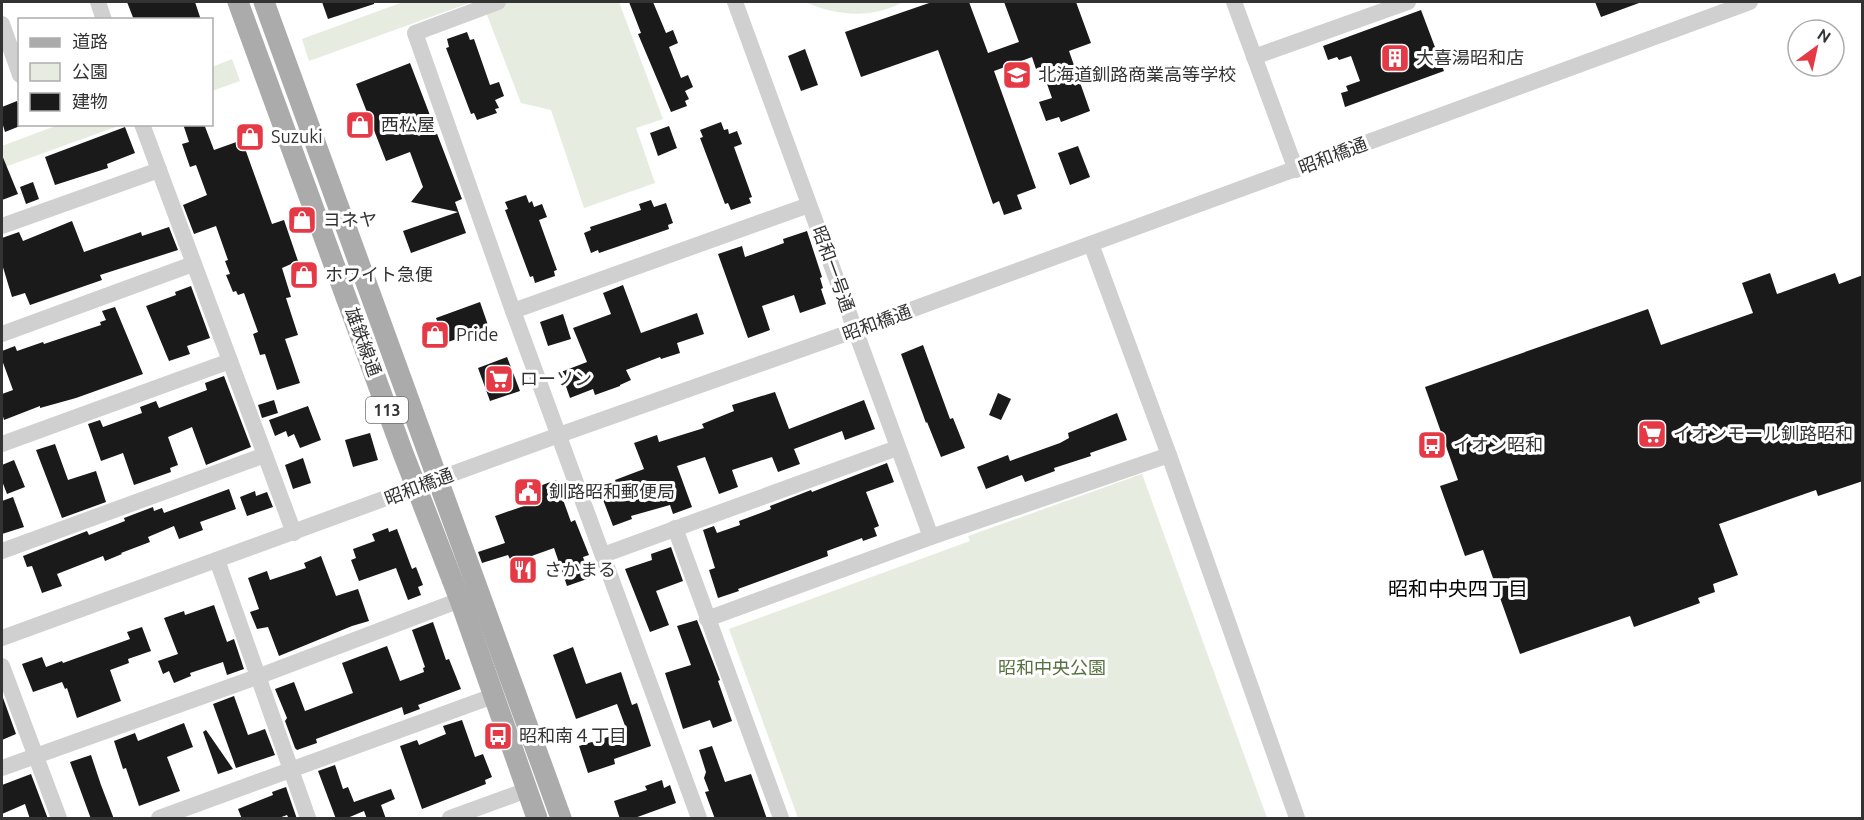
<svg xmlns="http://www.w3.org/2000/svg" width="1864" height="820" font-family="Ubuntu,'Noto Sans JP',sans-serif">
<rect width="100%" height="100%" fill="#fff"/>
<g fill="#e6ecdf">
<polygon points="403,2 472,2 309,61 302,39"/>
<polygon points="482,2 619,2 663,119 636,128 655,183 584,208 551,110 521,103"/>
<path d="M805 2H903C872 19 837 16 805 2Z"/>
<polygon points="232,59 240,81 212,91 212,67"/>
<polygon points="58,125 121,125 2,168 2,146"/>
<polygon points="1142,474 1267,818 798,818 729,629 970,541 968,536"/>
</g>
<g fill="#1a1a1a">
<polygon points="127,2 195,2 201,20 134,20"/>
<polygon points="322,2 374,2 374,4 328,19"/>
<polygon points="629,2 653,2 666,33 673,30 678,43 669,47 681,78 688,75 693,87 685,91 689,99 685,101 687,106 671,112 638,34 641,33"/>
<polygon points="932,2 969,2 988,53 1019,42 1004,2 1076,2 1091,43 1069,51 1090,111 1061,122 1059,117 1046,121 1039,102 1052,98 1041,67 1036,69 1032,57 994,71 1036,188 1017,195 1022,209 1004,215 999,201 993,204 938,50 861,77 845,32"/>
<polygon points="1595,2 1639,2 1639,3 1601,17"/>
<polygon points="1421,10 1444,71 1345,107 1341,93 1348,91 1346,86 1360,81 1351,56 1339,60 1337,57 1328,60 1323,46"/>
<polygon points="467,32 470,40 474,39 490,85 499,82 504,96 495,100 499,108 495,109 497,113 477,120 474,113 471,114 446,48 449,47 447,39"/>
<polygon points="805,49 818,85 801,91 788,56"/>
<polygon points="410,63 462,199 455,202 466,233 411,253 403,231 458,212 411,202 423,187 410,152 386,161 356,84"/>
<polygon points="17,101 20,108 20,126 5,132 2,122 2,107"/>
<polygon points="721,122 724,130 728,129 729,134 737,131 742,144 734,147 752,197 749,198 751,203 731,210 728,203 725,204 700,138 703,137 700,130"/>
<polygon points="183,124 204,124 214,150 242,140 272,224 284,220 298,261 282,268 291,297 286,298 298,335 285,339 300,383 277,390 265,354 260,355 253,334 258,332 244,293 238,295 236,291 233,292 226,275 230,274 225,261 228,260 216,226 194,234 183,205 207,195 196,165 190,167 182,144 189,142"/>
<polygon points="669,126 677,148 658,156 650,133"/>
<polygon points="125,127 135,153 107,164 108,168 55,185 45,157"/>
<polygon points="1078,146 1090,177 1070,185 1058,153"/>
<polygon points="2,155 18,194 2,200"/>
<polygon points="33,182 39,199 26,204 20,187"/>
<polygon points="526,195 529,203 532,201 534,207 542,204 547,217 539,220 557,270 554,271 555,276 535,283 533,276 530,277 505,210 508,209 505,202"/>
<polygon points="651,200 654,207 666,203 673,223 668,225 669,229 599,253 598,250 591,253 584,233 591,230 590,227 641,210 639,204"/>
<polygon points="72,221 84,252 141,232 142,236 169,227 178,250 100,275 102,280 30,305 25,293 12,297 2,264 2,238 19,232 23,241"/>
<polygon points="807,231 822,277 820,278 823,288 821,289 826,304 800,313 794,295 762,306 770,330 748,338 718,254 742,246 745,257 784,243 783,239"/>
<polygon points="1770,273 1777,294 1835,273 1839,284 1863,275 1863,481 1818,496 1816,490 1719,524 1738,575 1713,584 1715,592 1698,598 1700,603 1634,627 1630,616 1520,654 1483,550 1465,556 1440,486 1458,480 1425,387 1648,309 1661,345 1753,313 1742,283"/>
<polygon points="623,285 641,333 697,313 704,334 677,343 680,353 661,359 660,357 626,370 631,380 620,385 620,386 595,395 593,389 570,398 561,372 587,362 573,328 611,314 603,293"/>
<polygon points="191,286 210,338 187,346 190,354 169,361 146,306 176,295 175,292"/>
<polygon points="480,302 489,328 445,343 436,318"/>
<polygon points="115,307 143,374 76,398 40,408 40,406 4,420 2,413 2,394 13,390 2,360 2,351 15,346 17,351 43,342 44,344 101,325 100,322 106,320 102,311"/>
<polygon points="563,314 571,339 548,346 540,322"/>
<polygon points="923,345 950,419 953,418 965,448 941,457 927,422 926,423 901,354"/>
<polygon points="507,357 520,391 490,401 478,368"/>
<polygon points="224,376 251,447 206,465 192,427 168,437 178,465 170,468 171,472 134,485 123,453 101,461 88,424 100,420 103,427 142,413 140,407 156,401 159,408 207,390 205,383"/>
<polygon points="775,392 789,429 864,400 875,429 845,440 842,431 794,449 800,464 778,472 772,457 732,470 738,487 719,494 705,457 677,466 692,507 673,514 670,505 631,516 632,519 613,526 602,497 619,491 615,480 644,469 634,443 657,435 659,442 704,428 702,424 734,411 732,405"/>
<polygon points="998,393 1011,399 1001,420 989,415"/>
<polygon points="274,400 278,413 262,418 258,405"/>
<polygon points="308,406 321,440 300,448 294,434 288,437 286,431 275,436 269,420"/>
<polygon points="1117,413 1127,440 1090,453 1091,456 1054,468 1055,471 1025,482 1022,475 986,489 977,467 1008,455 1010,461 1060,443 1069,438 1068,433"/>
<polygon points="370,433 378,460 353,467 345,440"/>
<polygon points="55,444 68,480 96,471 106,502 62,518 36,450"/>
<polygon points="303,458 311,483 293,489 285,465"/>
<polygon points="14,460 25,487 7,494 2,481 2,465"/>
<polygon points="887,463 894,482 866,492 879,526 874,528 877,536 863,541 862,538 827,551 828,556 738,589 739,591 718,598 709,570 715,568 703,530 714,526 717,533 740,525 739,521 771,509 770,506 811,490 812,492"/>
<polygon points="556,480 571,522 575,520 589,555 583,557 590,578 567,586 554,548 512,563 508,555 482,563 478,552 505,543 495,516 527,505 523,492"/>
<polygon points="229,489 236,509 200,522 203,530 179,539 174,526 148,537 150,542 121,553 122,554 105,561 103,556 57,574 62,586 42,593 32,566 27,567 23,556 87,531 89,535 125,521 124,518 153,507 154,511 162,508 164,513"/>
<polygon points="255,491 256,496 267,492 273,507 247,516 240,497"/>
<polygon points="13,497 24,527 2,534 2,501"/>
<polygon points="388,528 389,532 397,529 412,569 416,567 423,585 418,587 421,595 408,600 396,568 359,581 351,560 356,558 353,549 375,541 372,534"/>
<polygon points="671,547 683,581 656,591 669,625 650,632 625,569 652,560 651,554"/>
<polygon points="321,556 336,596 358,589 369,621 352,626 279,656 268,627 257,629 250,612 259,609 248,578 267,571 270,580 306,568 304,563"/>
<polygon points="214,605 227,642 234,639 244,669 227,675 223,662 190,673 191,676 174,683 169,671 163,674 158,661 178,654 164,618 184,611 185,615"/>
<polygon points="697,620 720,680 718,681 732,721 713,728 710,720 683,729 665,673 691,665 677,626"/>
<polygon points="433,622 446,660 449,659 461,689 418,705 420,709 404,715 402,707 316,739 317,743 297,750 295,748 285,721 287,718 275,689 294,682 305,711 353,693 342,663 387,646 400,681 424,672 423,668 425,667 412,630"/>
<polygon points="142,627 151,651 128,659 129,663 110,670 121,701 77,718 67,688 65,689 62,682 33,692 22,664 42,657 46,667 62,661 63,663 130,639 127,632"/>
<polygon points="573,647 586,684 621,672 632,705 637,703 651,746 614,759 615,764 588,773 579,746 627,731 617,704 576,719 553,655"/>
<polygon points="2,695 16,734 2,740"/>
<polygon points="234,696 248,735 265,729 275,755 236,768 213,704"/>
<polygon points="462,720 475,757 483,754 492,777 485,780 486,784 422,809 400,746 417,740 419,745 446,734 443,726"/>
<polygon points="184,723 193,747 167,757 180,791 139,806 126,768 123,769 114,741 135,733 138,741"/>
<polygon points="206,730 233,769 218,774 203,732"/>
<polygon points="712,746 725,782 751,774 767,819 715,819 705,792 709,791 704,778 706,772 699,750"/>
<polygon points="91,755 101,785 114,819 91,819 70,762"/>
<polygon points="335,765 343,789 348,787 354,802 391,789 395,799 381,805 386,819 367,819 364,811 345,819 336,819 318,771"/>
<polygon points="31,774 48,819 30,819 25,804 2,814 2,785"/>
<polygon points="662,780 664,788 670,785 676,803 632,819 620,819 614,801 647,790 645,786"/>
<polygon points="286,787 297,819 289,819 287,815 276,819 242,819 238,809 273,795 272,792"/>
</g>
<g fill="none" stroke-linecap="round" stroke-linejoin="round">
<g stroke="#d0d0d0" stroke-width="16">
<polyline points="98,2 104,20"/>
<polyline points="498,2 415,33 513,311 699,818"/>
<polyline points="735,2 931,537"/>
<polyline points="1234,2 1296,170"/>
<polyline points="2,24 20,75"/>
<polyline points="1254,57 1408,2"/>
<polyline points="142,124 294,533"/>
<polyline points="2,226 159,170"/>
<polyline points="1091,244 1169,455 1297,818"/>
<polyline points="513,311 809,205"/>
<polyline points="2,334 193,264"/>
<polyline points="2,444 230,361"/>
<polyline points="675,528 781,818"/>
<polyline points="2,551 265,455"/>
<polyline points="603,555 897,448"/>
<polyline points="217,560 308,818"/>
<polyline points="707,619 931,537 1169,455"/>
<polyline points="2,638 559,435 856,330 1750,2"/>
<polyline points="2,666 59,818"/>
<polyline points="2,768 257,677 460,600"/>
<polyline points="159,818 493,696"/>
<polyline points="450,818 527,790"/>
</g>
<g stroke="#ababab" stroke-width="21">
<polyline points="238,2 403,453 460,600 537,818"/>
<polyline points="264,2 561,818"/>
</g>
</g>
<defs>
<g id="building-square" transform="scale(1.5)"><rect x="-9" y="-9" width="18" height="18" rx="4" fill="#e63946" stroke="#fff"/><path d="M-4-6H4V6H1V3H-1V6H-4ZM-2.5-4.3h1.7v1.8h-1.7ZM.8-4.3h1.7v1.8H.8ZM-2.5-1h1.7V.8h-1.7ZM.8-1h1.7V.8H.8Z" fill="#fff"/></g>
<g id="school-square" transform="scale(1.5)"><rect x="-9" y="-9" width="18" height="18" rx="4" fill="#e63946" stroke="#fff"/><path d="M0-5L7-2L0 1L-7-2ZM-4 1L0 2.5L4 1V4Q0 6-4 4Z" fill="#fff"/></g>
<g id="shop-square" transform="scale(1.5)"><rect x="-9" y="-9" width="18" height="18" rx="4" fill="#e63946" stroke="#fff"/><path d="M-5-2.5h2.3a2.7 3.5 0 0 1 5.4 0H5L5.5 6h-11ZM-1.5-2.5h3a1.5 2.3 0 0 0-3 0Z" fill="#fff"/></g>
<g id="supermarket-square" transform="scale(1.5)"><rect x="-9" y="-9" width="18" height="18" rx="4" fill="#e63946" stroke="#fff"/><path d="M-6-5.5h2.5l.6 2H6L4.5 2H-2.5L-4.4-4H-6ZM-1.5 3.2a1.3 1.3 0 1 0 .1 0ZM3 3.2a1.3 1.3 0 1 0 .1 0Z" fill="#fff"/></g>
<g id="bus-square" transform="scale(1.5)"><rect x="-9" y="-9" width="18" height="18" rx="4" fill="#e63946" stroke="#fff"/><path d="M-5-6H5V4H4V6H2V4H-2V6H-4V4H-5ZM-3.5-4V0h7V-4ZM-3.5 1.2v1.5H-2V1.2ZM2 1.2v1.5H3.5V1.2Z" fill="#fff"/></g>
<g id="civic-square" transform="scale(1.5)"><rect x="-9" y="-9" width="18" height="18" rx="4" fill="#e63946" stroke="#fff"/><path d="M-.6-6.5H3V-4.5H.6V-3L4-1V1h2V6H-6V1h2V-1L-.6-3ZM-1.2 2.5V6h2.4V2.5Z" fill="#fff"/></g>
<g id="restaurant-square" transform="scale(1.5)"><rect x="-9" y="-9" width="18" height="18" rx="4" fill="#e63946" stroke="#fff"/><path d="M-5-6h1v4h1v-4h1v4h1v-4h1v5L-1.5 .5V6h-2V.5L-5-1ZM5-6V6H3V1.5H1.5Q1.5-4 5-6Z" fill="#fff"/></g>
</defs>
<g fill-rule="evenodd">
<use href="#building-square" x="1395" y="58"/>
<use href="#school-square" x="1017" y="75"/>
<use href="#shop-square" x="360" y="125"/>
<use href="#shop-square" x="250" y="137"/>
<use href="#shop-square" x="302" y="220"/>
<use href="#shop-square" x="304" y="275"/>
<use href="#shop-square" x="435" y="335"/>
<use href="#supermarket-square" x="499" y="379"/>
<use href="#supermarket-square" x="1652" y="434"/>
<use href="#bus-square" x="1432" y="445"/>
<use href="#civic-square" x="528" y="492"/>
<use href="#restaurant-square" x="523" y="570"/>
<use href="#bus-square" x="498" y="736"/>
</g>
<g text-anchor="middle" stroke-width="6" stroke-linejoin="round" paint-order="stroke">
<rect fill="#fff" stroke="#707070" stroke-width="1.5" x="366" y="397" width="42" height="26" rx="4.5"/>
<g font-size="16" font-weight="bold" fill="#333">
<text x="387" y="416">113</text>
</g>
<g font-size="18" fill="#333" stroke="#fff" text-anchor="start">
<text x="1416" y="64">大喜湯昭和店</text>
<text x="1038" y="81">北海道釧路商業高等学校</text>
<text x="381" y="131">西松屋</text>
<text x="271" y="143">Suzuki</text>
<text x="323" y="226">ヨネヤ</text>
<text x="325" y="281">ホワイト急便</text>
<text x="456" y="341">Pride</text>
<text x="520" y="385">ローソン</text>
<text x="1673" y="440">イオンモール釧路昭和</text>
<text x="1453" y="451">イオン昭和</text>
<text x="549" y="498">釧路昭和郵便局</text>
<text x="544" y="576">さかまる</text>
<text x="519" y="742">昭和南４丁目</text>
</g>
<g font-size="18" fill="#333" stroke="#fff">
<text transform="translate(1333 156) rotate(-21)" y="6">昭和橋通</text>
<text transform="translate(833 269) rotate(70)" y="6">昭和一号通</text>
<text transform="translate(877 323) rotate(-20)" y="6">昭和橋通</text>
<text transform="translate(363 342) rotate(70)" y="6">雄鉄線通</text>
<text transform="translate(419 487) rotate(-21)" y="6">昭和橋通</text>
</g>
<g font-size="18" fill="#56703f" stroke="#fff">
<text x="1052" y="674">昭和中央公園</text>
</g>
<g font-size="20" fill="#000" stroke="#fff">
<text x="1458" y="596">昭和中央四丁目</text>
</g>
</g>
<rect width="1864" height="820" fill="none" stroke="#333333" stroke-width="6"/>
<rect x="18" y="18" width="195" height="108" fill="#ffffff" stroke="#adadad" stroke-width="1.5"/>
<rect x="30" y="38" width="30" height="9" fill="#ababab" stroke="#adadad" stroke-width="1.5"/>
<text x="72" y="48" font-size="18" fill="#333333">道路</text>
<rect x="30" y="63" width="30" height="18" fill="#e6ecdf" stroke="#adadad" stroke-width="1.5"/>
<text x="72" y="78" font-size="18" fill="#333333">公園</text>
<rect x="30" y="93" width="30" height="18" fill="#1a1a1a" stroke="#adadad" stroke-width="1.5"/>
<text x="72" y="108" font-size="18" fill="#333333">建物</text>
<g transform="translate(1816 48) rotate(33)"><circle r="28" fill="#ffffff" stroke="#adadad" stroke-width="1.5"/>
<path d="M0-4.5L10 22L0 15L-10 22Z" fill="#e63946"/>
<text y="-9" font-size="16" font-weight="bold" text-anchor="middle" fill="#333333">N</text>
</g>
</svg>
